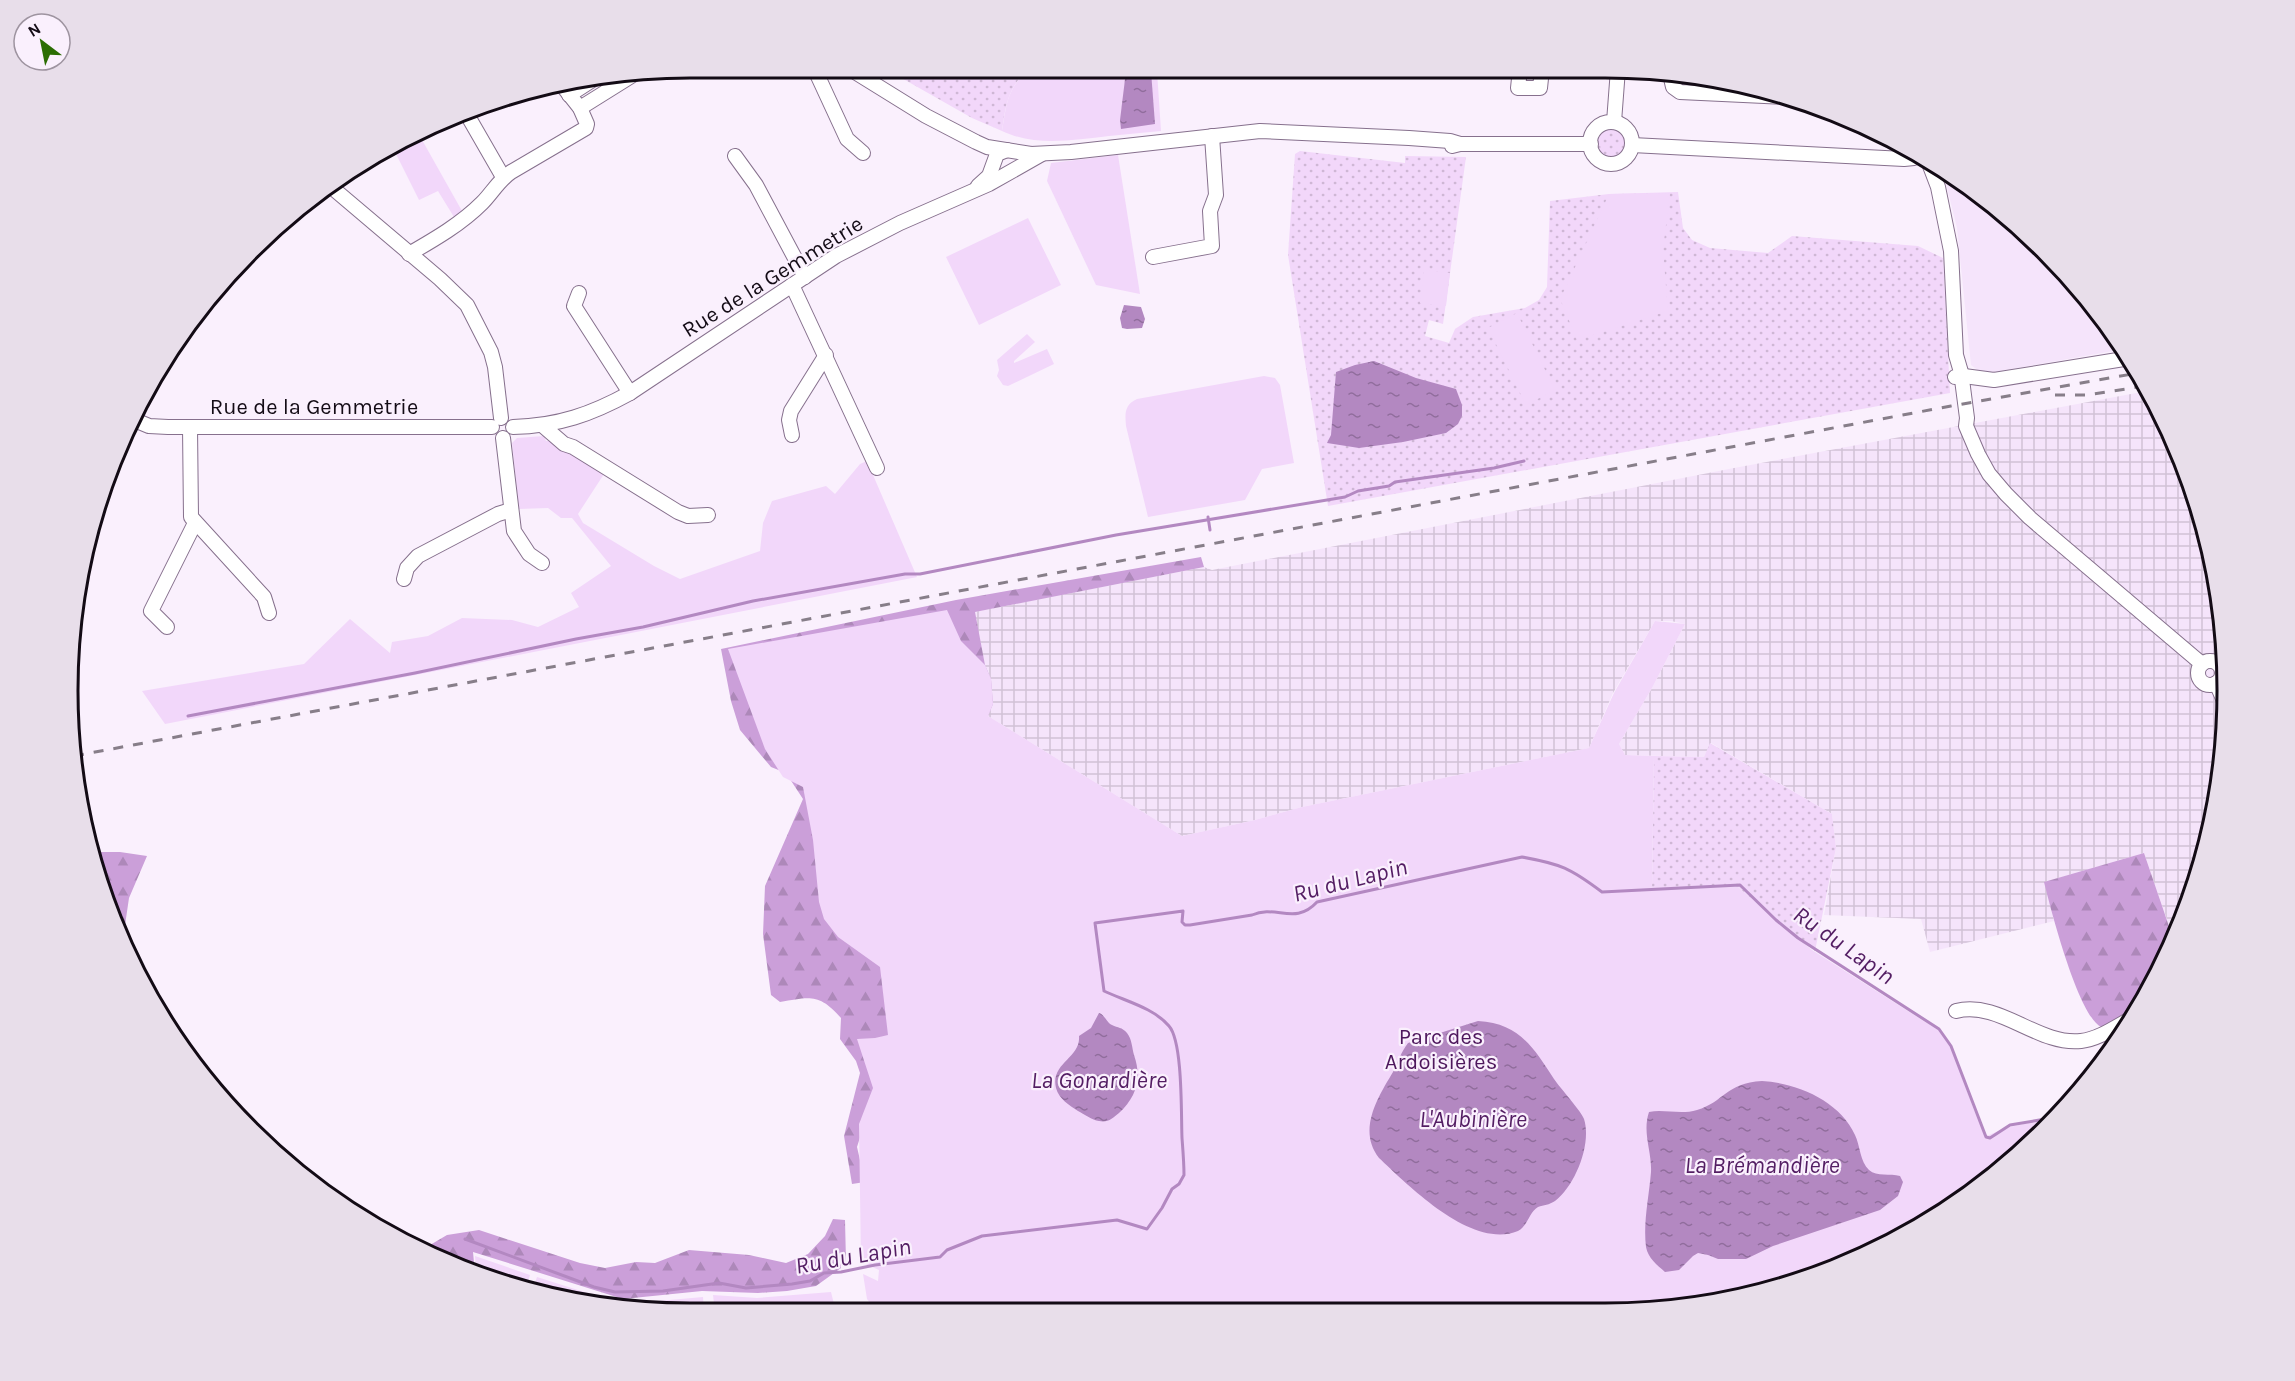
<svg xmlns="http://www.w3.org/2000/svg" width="2295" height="1381" font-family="Karla,sans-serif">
<defs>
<pattern id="industrial-grid" width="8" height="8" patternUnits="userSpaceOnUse" patternTransform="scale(1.5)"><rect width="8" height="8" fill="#f5e4fb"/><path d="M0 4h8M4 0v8" fill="none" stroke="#d1c2d6"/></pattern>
<pattern id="grass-dots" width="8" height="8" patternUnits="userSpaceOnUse" patternTransform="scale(1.5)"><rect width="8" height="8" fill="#f2d7fa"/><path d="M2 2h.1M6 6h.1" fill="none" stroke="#cfb7d5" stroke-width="1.8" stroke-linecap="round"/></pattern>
<pattern id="forest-firs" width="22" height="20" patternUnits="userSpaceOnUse" patternTransform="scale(1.5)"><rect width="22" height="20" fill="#cb9fd9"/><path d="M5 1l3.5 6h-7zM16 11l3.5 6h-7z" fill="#ad88b9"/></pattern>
<pattern id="water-ripples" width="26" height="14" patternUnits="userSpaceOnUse" patternTransform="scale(1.5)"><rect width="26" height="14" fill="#b388c1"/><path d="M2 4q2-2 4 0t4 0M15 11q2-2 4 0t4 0" fill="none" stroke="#906d9c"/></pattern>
</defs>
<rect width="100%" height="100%" fill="#faf0fd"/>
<polygon fill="#f5e4fb" points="1942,168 1951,173 2045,250 2125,349 1983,374 1971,365 1957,228"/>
<polygon fill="url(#industrial-grid)" points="2147,391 2180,452 2216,569 2227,691 2215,812 2180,929 2174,940 2144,853 2045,882 2054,921 1930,952 1921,919 1824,915 1836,848 1832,814 1711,743 1704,757 1625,755 1619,744 1652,688 1685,624 1671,621 1655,621 1613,693 1589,748 1302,807 1255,820 1182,836 988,716 993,704 991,679 985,665 974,612 1204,567 1212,570 1734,468"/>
<g fill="url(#grass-dots)">
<path d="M1026 71C1007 91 1006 105 1002 131L972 118 891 72Z"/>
<circle cx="1612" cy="143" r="15"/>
<polygon points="1300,151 1405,163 1405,156 1466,157 1443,324 1429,320 1425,336 1449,343 1455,329 1473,317 1525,308 1539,300 1547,287 1550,201 1609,194 1678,192 1683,228 1692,240 1710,248 1768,253 1792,236 1918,246 1943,258 1950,393 1328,506 1288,255 1295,154"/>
<polygon points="1710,743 1832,814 1836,848 1815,951 1782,926 1738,887 1652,889 1654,756 1704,757"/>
</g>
<g fill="url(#forest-firs)">
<path d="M1201 557 1204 567 975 612 985 665 991 679 993 704 988 716 921 943 857 1147 865 1182 852 1184 844 1136 860 1073 856 1061 840 1039 841 1018C819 993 810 997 780 1002L771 995 763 934 765 886 803 799 786 773 771 767 740 730 731 701 721 649 956 600Z"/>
<polygon points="90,852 120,852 147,856 129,898 124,932 135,966 101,891"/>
<path d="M2144 853 2174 941C2158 969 2138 1021 2101 1027 2078 1015 2051 910 2044 882Z"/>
<polygon points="833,1219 845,1220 846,1262 841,1263 841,1268 816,1286 787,1291 758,1293 702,1291 623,1299 473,1252 475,1273 425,1248 447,1235 479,1230 580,1263 605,1268 636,1262 655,1263 689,1250 749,1255 786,1263 808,1254 825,1236"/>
</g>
<g fill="#f2d7fa">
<path d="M1026 71H1157L1161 131C1143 133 1126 134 1109 136 1073 140 1036 147 1002 131 1007 103 1006 93 1026 71Z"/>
<polygon points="417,131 462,211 454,217 438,191 419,200 392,146"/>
<polygon points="1118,155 1140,294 1096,285 1047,181 1051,163"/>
<polygon points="1670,193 1663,249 1668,311 1577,340 1561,301 1562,295 1609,194"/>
<polygon points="1028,218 1061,285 979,325 946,257"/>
<polygon points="1424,270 1450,273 1446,306 1420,303"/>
<polygon points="1517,313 1555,390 1526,405 1488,328"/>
<polygon points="1027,334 1035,342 1014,361 1014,363 1047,349 1054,364 1008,386 1003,385 997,376 999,370 997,360"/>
<path d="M1264 376 1275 378 1280 385 1294 463 1262 469 1245 500 1148 517 1126 426C1125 414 1124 405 1137 399Z"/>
<polygon points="544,436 546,441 552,441 604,474 578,514 583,523 654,566 680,579 760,551 763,523 772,501 826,486 835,494 860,464 867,461 917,577 165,724 142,691 304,664 350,619 390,653 392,642 428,636 462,618 512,620 538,627 579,607 571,593 611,566 572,518 561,518 548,508 519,509 512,443 517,438"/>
<polygon points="947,610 961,641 985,665 991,679 993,704 988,716 1182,836 1255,820 1302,807 1589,748 1614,693 1655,621 1685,624 1652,688 1619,744 1625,755 1654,756 1652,888 1738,887 1812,950 1941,1032 1948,1040 1974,1110 1987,1136 2005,1128 2051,1118 2016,1159 1916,1230 1766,1292 1646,1312 877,1312 867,1299 863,1274 878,1281 879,1270 861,1262 859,1124 873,1088 857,1039 875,1038 888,1035 880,967 838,937 824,919 819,902 813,840 803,787 783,777 765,749 728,649"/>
<polygon points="475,1256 530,1275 526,1288 490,1280 476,1274"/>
<polygon points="537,1277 603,1298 602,1303 533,1289"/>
<polygon points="831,1292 836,1312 715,1312 713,1295 757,1298"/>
<polygon points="703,1297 704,1312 649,1312 636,1310 636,1303"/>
</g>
<g fill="url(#water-ripples)">
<polygon points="1126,71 1151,71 1155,124 1121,129 1120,120"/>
<polygon points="1124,305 1141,307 1145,319 1142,328 1127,329 1122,328 1120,318"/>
<polygon points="1374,361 1416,378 1456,389 1462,405 1462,416 1458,424 1446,433 1403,442 1359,448 1327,443 1331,435 1336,372 1355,365"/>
<path d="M1099 1013C1105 1015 1106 1022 1112 1025 1118 1028 1122 1027 1127 1033 1132 1039 1132 1048 1134 1055 1142 1078 1137 1096 1119 1113 1113 1118 1108 1123 1099 1121 1092 1120 1084 1114 1078 1111 1069 1105 1059 1099 1056 1088 1050 1063 1081 1058 1079 1036L1091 1028Z"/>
<path d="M1478 1021C1519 1023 1534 1048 1554 1079 1560 1088 1582 1112 1584 1119 1592 1144 1575 1186 1555 1201 1549 1205 1544 1205 1538 1207 1529 1212 1528 1226 1518 1231 1472 1250 1409 1186 1379 1158 1357 1130 1378 1097 1393 1072 1398 1062 1401 1052 1408 1043Z"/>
<path d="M1762 1081C1797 1083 1840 1101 1855 1135 1860 1145 1860 1162 1869 1170 1877 1177 1890 1173 1900 1176L1903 1182 1898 1196 1880 1210 1773 1246 1746 1259H1718L1708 1255 1698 1253 1693 1256 1679 1270 1665 1272C1657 1265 1648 1258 1646 1247 1643 1222 1649 1197 1651 1172 1652 1151 1642 1133 1649 1112 1664 1109 1681 1115 1697 1110 1724 1102 1726 1083 1762 1081Z"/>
</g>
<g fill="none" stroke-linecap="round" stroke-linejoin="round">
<g stroke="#b388c1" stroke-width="3">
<polyline points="1208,517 1210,530"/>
<polyline points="188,716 415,673 576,639 643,627 753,601 905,574 920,574 1116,535 1345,497 1358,491 1389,486 1395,482 1494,468 1524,461"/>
<path d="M465 1239 594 1287 615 1292 663 1291 719 1283 746 1288 792 1284 810 1281 824 1273 841 1272 875 1265 940 1257 947 1250 982 1236 1117 1220 1147 1229 1162 1208 1172 1189 1179 1184 1184 1175C1184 1163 1183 1151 1182 1138 1181 1115 1183 1042 1169 1026 1154 1008 1125 1001 1104 991L1095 923 1183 911 1182 922 1185 925H1190L1252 915C1276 904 1295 926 1317 902L1522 857C1561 864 1570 868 1602 892L1740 885 1776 920 1798 938 1939 1029 1951 1046 1986 1137 1990 1138 2010 1125 2051 1118"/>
<polyline points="444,1253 444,1258"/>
</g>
<g stroke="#86708d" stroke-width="16">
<g id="minor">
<polyline points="1520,69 1518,88 1540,88 1542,69"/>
<polyline points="816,72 847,139 863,153"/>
<polyline points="855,72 926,116 976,142 987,147 1031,154 1071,152 1260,131 1409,138 1450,141 1460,144"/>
<polyline points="1670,74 1673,87 1680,92 1787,97"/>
<polyline points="569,95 600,75"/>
<polyline points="580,108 636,73"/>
<polyline points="465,111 503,177"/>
<polyline points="1614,122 1618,69"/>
<circle cx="1611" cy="143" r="21"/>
<polyline points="1632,145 1904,159 1914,158"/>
<polyline points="1452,146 1460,144 1591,144"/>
<polyline points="735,156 756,185 805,277"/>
<polyline points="1930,166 1938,187 1951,251 1956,355 1961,372 1967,418 1966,426 1978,454 1989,474 2006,494 2030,518 2202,664"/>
<polyline points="329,185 440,279 467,305 491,352 495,367 501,418"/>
<polyline points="978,186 989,176 997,154 1007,150"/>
<path d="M409 254C435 239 461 224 482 203 492 193 499 180 511 172L586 128 587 124 580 108 561 84"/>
<polyline points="1153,257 1212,246 1210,211 1216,195 1212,136"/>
<polyline points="792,285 877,468"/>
<polyline points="579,293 574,306 630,393"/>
<polyline points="1955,377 1964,376 1994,380 2130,358"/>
<polyline points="137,421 149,426 168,427 492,427"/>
<polyline points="542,425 564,444 573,447 678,512 688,516 708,515"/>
<polyline points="190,427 191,517 264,597 269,613"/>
<path d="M513 427C558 426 592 414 630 393L836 256 900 223 989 184 1042 154"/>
<polyline points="792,435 789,420 791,411 826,355"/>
<polyline points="503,438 514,531 529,554 542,563"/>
<polyline points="404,579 407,568 418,556 498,514 511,510"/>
<polyline points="167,627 151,611 195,523"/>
<circle cx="2210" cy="673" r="12"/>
<polyline points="2216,683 2226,705"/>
<path d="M1956 1011C2000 1000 2038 1046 2081 1041 2099 1039 2117 1026 2132 1018"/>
</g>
</g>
<use href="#minor" stroke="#fff" stroke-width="14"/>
<g stroke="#877e89" stroke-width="3" stroke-dasharray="10 10" stroke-linecap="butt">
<polyline points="2055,395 2087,395 2145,386"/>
<polyline points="74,756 1951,406 2138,373"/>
</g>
</g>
<g text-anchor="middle" stroke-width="4.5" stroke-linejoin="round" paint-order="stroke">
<g font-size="22" fill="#130b15" stroke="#faf0fd">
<text transform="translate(772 276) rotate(-32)" y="8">Rue de la Gemmetrie</text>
<text x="314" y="414">Rue de la Gemmetrie</text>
</g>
<g font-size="22" fill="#4e175d" stroke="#faf0fd">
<text x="1441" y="1044">Parc des<tspan x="1441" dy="25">Ardoisières</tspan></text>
</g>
<g font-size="24" font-style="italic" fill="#531d63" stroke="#faf0fd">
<text transform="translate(1350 880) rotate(-14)" y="8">Ru du Lapin</text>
<text transform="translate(1844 945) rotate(35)" y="8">Ru du Lapin</text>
<text x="1099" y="1088">La Gonardière</text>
<text x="1473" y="1127">L'Aubinière</text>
<text x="1762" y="1173">La Brémandière</text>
<text transform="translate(853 1256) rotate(-10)" y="8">Ru du Lapin</text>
</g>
</g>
<path d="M0 0H2295V1381H0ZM690 78H1605A612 612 0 0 1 2217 690V691A612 612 0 0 1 1605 1303H690A612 612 0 0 1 78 691V690A612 612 0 0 1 690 78Z" fill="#e8deea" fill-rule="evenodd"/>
<path fill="none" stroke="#130b15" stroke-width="3" d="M690 78H1605A612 612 0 0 1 2217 690V691A612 612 0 0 1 1605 1303H690A612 612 0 0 1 78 691V690A612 612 0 0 1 690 78Z"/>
<g transform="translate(42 42) rotate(328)"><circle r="28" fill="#faf0fd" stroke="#9e94a0" stroke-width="1.5"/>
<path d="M0-4.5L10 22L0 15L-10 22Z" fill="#2b6d03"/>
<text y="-9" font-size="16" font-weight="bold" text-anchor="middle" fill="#130b15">N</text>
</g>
</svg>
